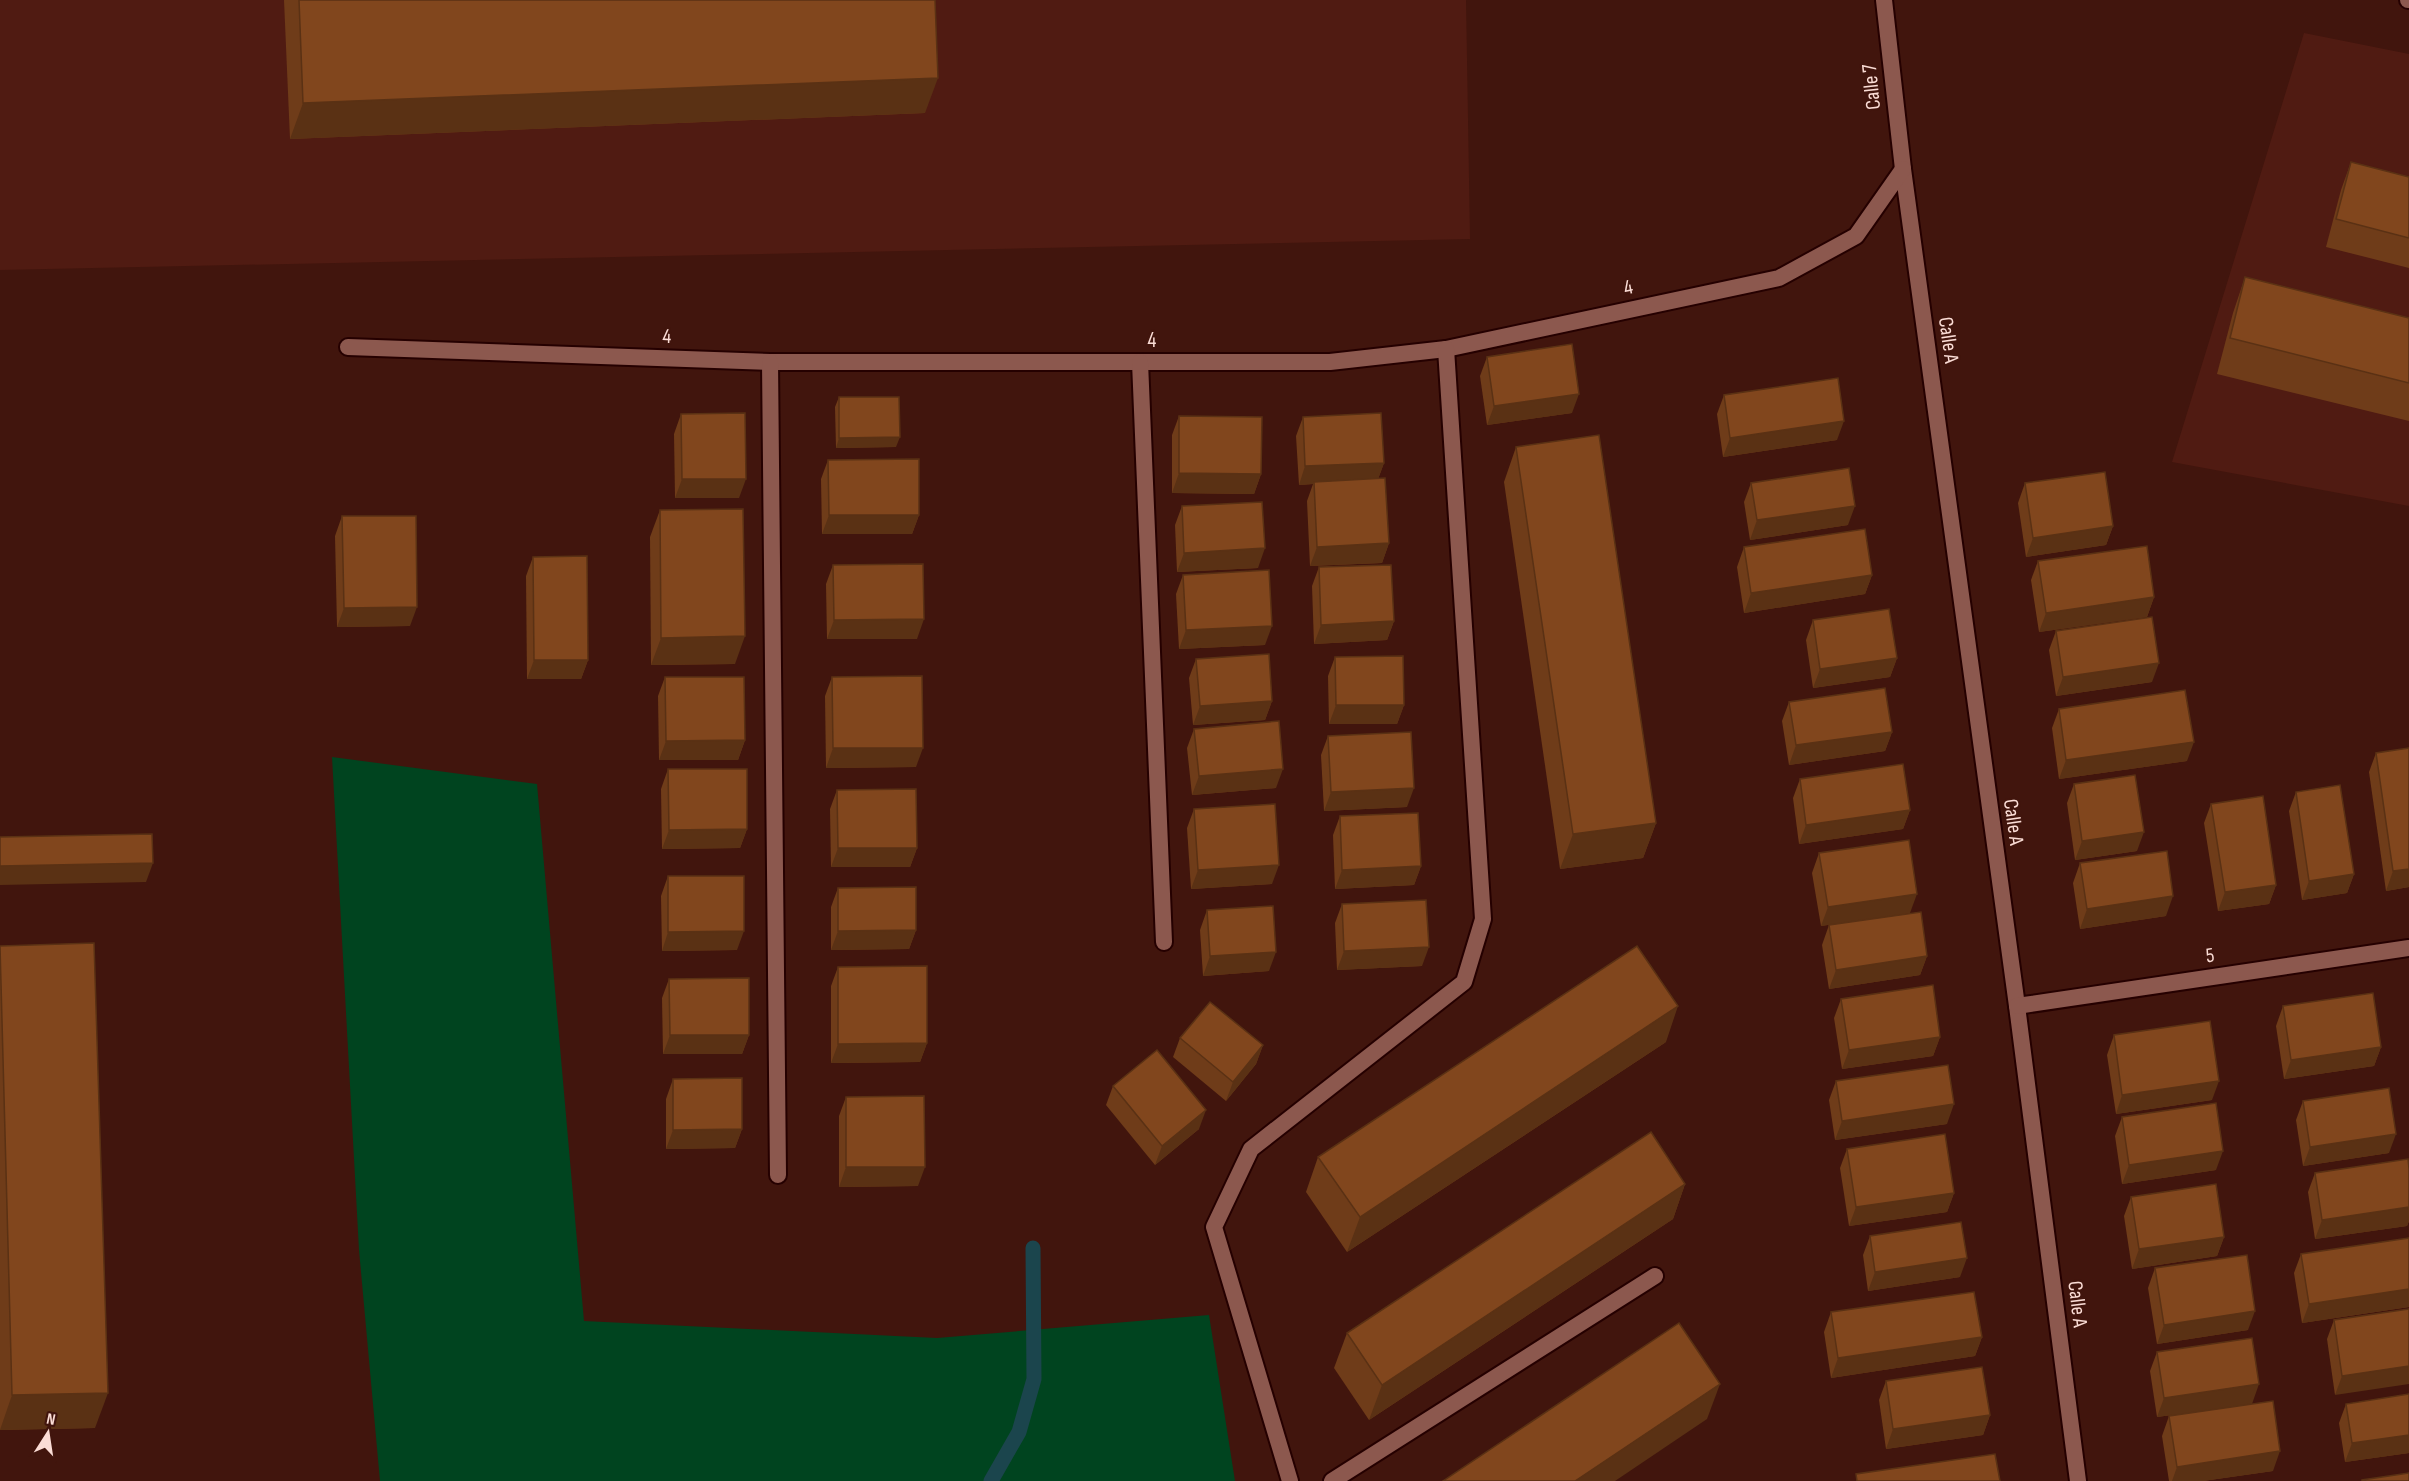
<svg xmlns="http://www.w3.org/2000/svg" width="2409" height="1481" font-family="'Sofia Sans Condensed',sans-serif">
<rect width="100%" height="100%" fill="#41150d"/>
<g fill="#501b12">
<polygon points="0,0 1466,0 1470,239 0,270"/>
<polygon points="2304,33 2409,54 2409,506 2172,462"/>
</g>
<polygon fill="#00441f" points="332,757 537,784 584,1321 937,1338 1209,1315 1235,1481 380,1481 359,1250"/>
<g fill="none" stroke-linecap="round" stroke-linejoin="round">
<polyline stroke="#1b454d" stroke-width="15" points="991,1481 1019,1432 1034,1379 1033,1248"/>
<g stroke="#250000" stroke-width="20">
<g id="minor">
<polyline points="1884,0 1903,169 2017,1006 2078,1481"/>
<polyline points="2408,0 2409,0"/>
<polyline points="348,347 770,362 1330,362 1446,349 1779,278 1856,236 1903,169"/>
<polyline points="770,362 778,1175"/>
<polyline points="1140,362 1164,942"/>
<polyline points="2017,1006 2409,948"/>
<polyline points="1290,1481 1214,1227 1251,1149 1464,982 1483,919 1446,349"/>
<polyline points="1332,1481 1655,1276"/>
</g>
</g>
<use href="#minor" stroke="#8c584e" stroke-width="16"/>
</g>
<g fill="#6f3c19">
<polygon points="284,0 935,0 925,113 290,139"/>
<polygon points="2351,162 2409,177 2409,268 2326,247 2341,190"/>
<polygon points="2245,277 2409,318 2409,421 2217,374 2233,313"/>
<polygon points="1487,357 1572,413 1487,425 1480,376"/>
<polygon points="1724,395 1837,440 1723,457 1717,414"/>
<polygon points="839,397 896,447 836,448 835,407"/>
<polygon points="681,414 739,498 675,498 674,434"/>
<polygon points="1179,416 1261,474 1254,494 1172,493 1172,435"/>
<polygon points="1303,417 1384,463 1378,479 1389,543 1382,563 1310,566 1307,501 1313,484 1299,485 1296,436"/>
<polygon points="1516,447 1656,823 1643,858 1560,869 1504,482"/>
<polygon points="828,460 919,515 912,534 822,534 821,479"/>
<polygon points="1751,483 1848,525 1750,540 1744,502"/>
<polygon points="2025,483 2113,526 2106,545 2026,557 2018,503"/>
<polygon points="1182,506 1258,568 1177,572 1175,525"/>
<polygon points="660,510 735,664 651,665 650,537"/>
<polygon points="342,516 410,626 337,627 335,536"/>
<polygon points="1744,547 1872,575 1865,594 1744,613 1737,567"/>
<polygon points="533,557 588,660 581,679 527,679 526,576"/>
<polygon points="2038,561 2154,597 2147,617 2039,632 2031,580"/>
<polygon points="833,565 917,639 827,639 826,584"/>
<polygon points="1319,567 1394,621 1387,640 1314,644 1312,586"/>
<polygon points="1183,575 1265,645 1179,649 1176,594"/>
<polygon points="1813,620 1897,658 1890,677 1813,688 1806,640"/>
<polygon points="2056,631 2152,682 2056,696 2049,650"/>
<polygon points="1335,657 1404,705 1397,724 1329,724 1328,676"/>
<polygon points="1196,659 1272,701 1265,720 1193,725 1189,678"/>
<polygon points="665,677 745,740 738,760 659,760 658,696"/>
<polygon points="832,677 916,767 826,768 825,696"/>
<polygon points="1789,702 1892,732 1885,751 1789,765 1782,721"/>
<polygon points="2059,709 2187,761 2059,779 2052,728"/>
<polygon points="1194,729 1276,788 1192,795 1187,748"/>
<polygon points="1328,736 1407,807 1324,811 1321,755"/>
<polygon points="2376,753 2409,887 2386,891 2369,772"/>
<polygon points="668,769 747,829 740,848 662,849 661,789"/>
<polygon points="1800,779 1910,810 1903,829 1799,844 1793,798"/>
<polygon points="2074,784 2137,851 2075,860 2067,803"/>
<polygon points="837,790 917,848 910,867 831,867 830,809"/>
<polygon points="2296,792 2354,874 2347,893 2302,900 2289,811"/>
<polygon points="2211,804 2276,885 2269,904 2218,911 2204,823"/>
<polygon points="1194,809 1272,884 1191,889 1187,828"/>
<polygon points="1340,816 1421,866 1414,885 1335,889 1333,835"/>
<polygon points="1819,853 1910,913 1821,926 1812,873"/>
<polygon points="2080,863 2166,916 2080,929 2073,883"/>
<polygon points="668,876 737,950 662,951 661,896"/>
<polygon points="838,888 916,930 909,949 831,950 831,907"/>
<polygon points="1342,904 1422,966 1337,970 1335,923"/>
<polygon points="1207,910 1269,971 1203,976 1200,930"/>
<polygon points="1829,925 1927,956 1920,975 1829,989 1822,945"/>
<polygon points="0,946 95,1428 0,1430"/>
<polygon points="838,967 927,1043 920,1062 831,1063 831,986"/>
<polygon points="669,979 749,1035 742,1054 663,1054 662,998"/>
<polygon points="1841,999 1940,1037 1933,1056 1842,1069 1834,1018"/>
<polygon points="2283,1006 2381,1047 2374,1066 2284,1079 2276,1026"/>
<polygon points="2114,1035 2212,1100 2116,1114 2107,1055"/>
<polygon points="1180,1038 1263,1045 1256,1064 1226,1101 1173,1057"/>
<polygon points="1666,1042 1347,1252 1306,1192 1318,1157"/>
<polygon points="673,1079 742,1129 735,1148 666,1149 666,1099"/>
<polygon points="1836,1081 1947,1124 1835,1140 1829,1100"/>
<polygon points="1113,1086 1199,1129 1155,1165 1106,1105"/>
<polygon points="846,1097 918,1186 839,1187 839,1116"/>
<polygon points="2303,1101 2389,1153 2303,1166 2296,1120"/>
<polygon points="2122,1117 2216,1170 2122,1184 2115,1136"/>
<polygon points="1847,1149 1954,1193 1947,1212 1849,1226 1840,1168"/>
<polygon points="2409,1169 2409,1221 2407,1226 2315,1239 2308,1192 2315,1173"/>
<polygon points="1685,1184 1673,1219 1369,1420 1334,1368 1347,1333"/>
<polygon points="2131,1197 2224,1237 2217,1256 2132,1269 2124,1216"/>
<polygon points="1870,1236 1960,1277 1868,1291 1863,1255"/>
<polygon points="2409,1238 2409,1307 2302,1323 2294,1273 2301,1254"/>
<polygon points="2155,1268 2248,1330 2157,1344 2148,1288"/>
<polygon points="2409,1309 2335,1395 2327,1339 2334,1320"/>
<polygon points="1831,1312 1982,1337 1975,1356 1831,1378 1824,1332"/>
<polygon points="2157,1352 2252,1404 2157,1417 2150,1371"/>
<polygon points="1886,1381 1990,1415 1983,1435 1886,1449 1879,1400"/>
<polygon points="2409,1394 2409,1453 2345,1462 2339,1423 2346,1404"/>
<polygon points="2169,1416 2273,1471 2203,1481 2169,1481 2162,1436"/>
</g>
<g fill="#5a3114">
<polygon points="938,78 925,113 290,139 303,103"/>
<polygon points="1579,394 1572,413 1487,425 1494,406"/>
<polygon points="1844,421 1837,440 1723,457 1730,438"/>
<polygon points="900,437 896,447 836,448 839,438"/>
<polygon points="1384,463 1377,482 1314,482 1313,484 1299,485 1305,466"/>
<polygon points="1179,473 1261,474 1254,494 1172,493"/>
<polygon points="682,479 746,479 739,498 675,498"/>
<polygon points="1855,506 1848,525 1750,540 1757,520"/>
<polygon points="829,515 919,515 912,534 822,534"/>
<polygon points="2113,526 2106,545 2026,557 2033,538"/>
<polygon points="1389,543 1382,563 1310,566 1317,547"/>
<polygon points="1265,548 1258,568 1177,572 1184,553"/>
<polygon points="1872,575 1865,594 1744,613 1751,593"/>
<polygon points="2154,597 2147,617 2039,632 2046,613"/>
<polygon points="417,607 410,626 337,627 344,608"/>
<polygon points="924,619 917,639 827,639 834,620"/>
<polygon points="1394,621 1387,640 1314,644 1321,625"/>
<polygon points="1272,626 1265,645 1179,649 1186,630"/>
<polygon points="745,636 735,664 651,665 661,638"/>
<polygon points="1897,658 1890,677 1813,688 1820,669"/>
<polygon points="534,660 588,660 581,679 527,679"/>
<polygon points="2159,663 2152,682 2056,696 2063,677"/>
<polygon points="1272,701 1265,720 1193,725 1200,706"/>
<polygon points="1336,705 1404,705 1397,724 1329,724"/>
<polygon points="1892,732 1885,751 1789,765 1796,745"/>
<polygon points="745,740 738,760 659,760 666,741"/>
<polygon points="2194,742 2187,761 2059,779 2066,760"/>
<polygon points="833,748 923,748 916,767 826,768"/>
<polygon points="1283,769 1276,788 1192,795 1199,776"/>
<polygon points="1414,788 1407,807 1324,811 1331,792"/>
<polygon points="1910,810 1903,829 1799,844 1806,825"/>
<polygon points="1656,823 1643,858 1560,869 1573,834"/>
<polygon points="747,829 740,848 662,849 669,830"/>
<polygon points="2144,832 2137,851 2075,860 2082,841"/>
<polygon points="838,848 917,848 910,867 831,867"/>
<polygon points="153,863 146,882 0,885 0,866"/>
<polygon points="1279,865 1272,884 1191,889 1198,870"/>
<polygon points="1421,866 1414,885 1335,889 1342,870"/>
<polygon points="2409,869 2409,887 2386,891 2393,871"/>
<polygon points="2354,874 2347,893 2302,900 2309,881"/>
<polygon points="2276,885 2269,904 2218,911 2225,892"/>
<polygon points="1917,894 1910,913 1821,926 1828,907"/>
<polygon points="2173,896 2166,916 2080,929 2087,909"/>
<polygon points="916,930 909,949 831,950 838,931"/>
<polygon points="744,931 737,950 662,951 668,932"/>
<polygon points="1429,947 1422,966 1337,970 1344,951"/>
<polygon points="1276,952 1269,971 1203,976 1210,956"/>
<polygon points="1927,956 1920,975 1829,989 1836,970"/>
<polygon points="1678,1006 1666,1042 1347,1252 1360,1217"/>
<polygon points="670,1035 749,1035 742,1054 663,1054"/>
<polygon points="1940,1037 1933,1056 1842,1069 1849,1050"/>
<polygon points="927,1043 920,1062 831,1063 838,1044"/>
<polygon points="1263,1045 1256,1064 1226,1101 1233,1082"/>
<polygon points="2381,1047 2374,1066 2284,1079 2291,1060"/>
<polygon points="2219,1081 2212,1100 2116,1114 2122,1095"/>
<polygon points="1954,1104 1947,1124 1835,1140 1842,1121"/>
<polygon points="1206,1110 1199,1129 1155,1165 1162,1146"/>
<polygon points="742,1129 735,1148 666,1149 673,1130"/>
<polygon points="2396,1134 2389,1153 2303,1166 2310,1147"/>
<polygon points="2223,1151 2216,1170 2122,1184 2129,1165"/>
<polygon points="846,1167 925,1167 918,1186 839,1187"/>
<polygon points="1685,1184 1673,1219 1369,1420 1382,1385"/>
<polygon points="1954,1193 1947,1212 1849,1226 1856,1207"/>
<polygon points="2409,1207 2409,1221 2407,1226 2315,1239 2322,1220"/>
<polygon points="2224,1237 2217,1256 2132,1269 2139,1249"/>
<polygon points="1967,1258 1960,1277 1868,1291 1875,1272"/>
<polygon points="2409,1289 2409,1307 2302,1323 2309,1304"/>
<polygon points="2255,1311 2248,1330 2157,1344 2164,1325"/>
<polygon points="1982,1337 1975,1356 1831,1378 1838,1358"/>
<polygon points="2409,1366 2409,1384 2335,1395 2342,1376"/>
<polygon points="1720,1384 1707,1419 1615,1481 1575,1481"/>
<polygon points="2259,1384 2252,1404 2157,1417 2164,1398"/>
<polygon points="108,1393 95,1428 0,1430 12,1395"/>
<polygon points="1990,1415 1983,1435 1886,1449 1893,1429"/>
<polygon points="2409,1435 2409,1453 2345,1462 2352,1443"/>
<polygon points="2280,1451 2273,1471 2203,1481 2172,1481 2177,1467"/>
</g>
<g fill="#81461d" stroke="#5a3114" stroke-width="1.5">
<polygon points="299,0 935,0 938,78 303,103"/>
<polygon points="2351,162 2409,177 2409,238 2336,219"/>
<polygon points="2245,277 2409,318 2409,383 2230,338"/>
<polygon points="1572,344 1579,394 1494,406 1487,357"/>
<polygon points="1838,378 1844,421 1730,438 1724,395"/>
<polygon points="839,397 899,397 900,437 839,438"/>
<polygon points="745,413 746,479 682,479 681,414"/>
<polygon points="1381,413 1384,463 1305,466 1303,417"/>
<polygon points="1179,416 1262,417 1261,474 1179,473"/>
<polygon points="1599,435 1656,823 1573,834 1516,447"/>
<polygon points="919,459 919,515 829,515 828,460"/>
<polygon points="1849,468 1855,506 1757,520 1751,483"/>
<polygon points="2105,472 2113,526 2033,538 2025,483"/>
<polygon points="1385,478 1389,543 1317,547 1314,482"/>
<polygon points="1262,502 1265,548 1184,553 1182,506"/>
<polygon points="743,509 745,636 661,638 660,510"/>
<polygon points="342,516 416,516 417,607 344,608"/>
<polygon points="1865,529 1872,575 1751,593 1744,547"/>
<polygon points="2147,546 2154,597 2046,613 2038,561"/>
<polygon points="587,556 588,660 534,660 533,557"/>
<polygon points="923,564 924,619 834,620 833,565"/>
<polygon points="1391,565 1394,621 1321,625 1319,567"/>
<polygon points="1269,570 1272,626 1186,630 1183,575"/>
<polygon points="1889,609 1897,658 1820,669 1813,620"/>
<polygon points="2152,617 2159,663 2063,677 2056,631"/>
<polygon points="1269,654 1272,701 1200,706 1196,659"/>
<polygon points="1403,656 1404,705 1336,705 1335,657"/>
<polygon points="922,676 923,748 833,748 832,677"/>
<polygon points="665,677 744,677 745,740 666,741"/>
<polygon points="1885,688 1892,732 1796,745 1789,702"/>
<polygon points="2185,690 2194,742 2066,760 2059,709"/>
<polygon points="1279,721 1283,769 1199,776 1194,729"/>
<polygon points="1411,732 1414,788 1331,792 1328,736"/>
<polygon points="2409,748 2409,869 2393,871 2376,753"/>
<polygon points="1903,764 1910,810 1806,825 1800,779"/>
<polygon points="668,769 747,769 747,829 669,830"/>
<polygon points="2135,775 2144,832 2082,841 2074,784"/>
<polygon points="2340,785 2354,874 2309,881 2296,792"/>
<polygon points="916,789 917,848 838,848 837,790"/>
<polygon points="2263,796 2276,885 2225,892 2211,804"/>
<polygon points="1275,804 1279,865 1198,870 1194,809"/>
<polygon points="1418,813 1421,866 1342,870 1340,816"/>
<polygon points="152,834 153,863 0,866 0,837"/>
<polygon points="1909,840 1917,894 1828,907 1819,853"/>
<polygon points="2167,851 2173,896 2087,909 2080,863"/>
<polygon points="668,876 744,876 744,931 668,932"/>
<polygon points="916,887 916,930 838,931 838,888"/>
<polygon points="1426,900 1429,947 1344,951 1342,904"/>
<polygon points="1273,906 1276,952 1210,956 1207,910"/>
<polygon points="1921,912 1927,956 1836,970 1829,925"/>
<polygon points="94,943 108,1393 12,1395 0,946"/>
<polygon points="1637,946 1678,1006 1360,1217 1318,1157"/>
<polygon points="927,966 927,1043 838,1044 838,967"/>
<polygon points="749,978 749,1035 670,1035 669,979"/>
<polygon points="1933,985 1940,1037 1849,1050 1841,999"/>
<polygon points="2373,993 2381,1047 2291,1060 2283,1006"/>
<polygon points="1210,1002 1263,1045 1233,1082 1180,1038"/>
<polygon points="2210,1021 2219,1081 2122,1095 2114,1035"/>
<polygon points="1157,1050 1206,1110 1162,1146 1113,1086"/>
<polygon points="1948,1065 1954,1104 1842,1121 1836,1081"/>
<polygon points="742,1078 742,1129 673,1130 673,1079"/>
<polygon points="2389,1088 2396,1134 2310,1147 2303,1101"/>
<polygon points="924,1096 925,1167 846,1167 846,1097"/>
<polygon points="2216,1103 2223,1151 2129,1165 2122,1117"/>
<polygon points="1651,1132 1685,1184 1382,1385 1347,1333"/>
<polygon points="1945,1134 1954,1193 1856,1207 1847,1149"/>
<polygon points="2408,1159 2409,1169 2409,1207 2322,1220 2315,1173"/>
<polygon points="2216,1184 2224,1237 2139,1249 2131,1197"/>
<polygon points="1961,1222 1967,1258 1875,1272 1870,1236"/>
<polygon points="2409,1238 2409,1289 2309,1304 2301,1254"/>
<polygon points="2247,1255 2255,1311 2164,1325 2155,1268"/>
<polygon points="1974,1292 1982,1337 1838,1358 1831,1312"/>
<polygon points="2409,1309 2409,1366 2342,1376 2334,1320"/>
<polygon points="1679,1323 1720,1384 1575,1481 1443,1481"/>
<polygon points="2252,1338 2259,1384 2164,1398 2157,1352"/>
<polygon points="1982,1367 1990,1415 1893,1429 1886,1381"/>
<polygon points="2409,1394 2409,1435 2352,1443 2346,1404"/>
<polygon points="2273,1401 2280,1451 2177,1467 2169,1416"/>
<polygon points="1995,1454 2000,1481 1857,1481 1856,1474"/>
<polygon points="2409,1473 2409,1481 2362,1481 2362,1480"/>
</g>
<g text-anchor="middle" stroke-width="4.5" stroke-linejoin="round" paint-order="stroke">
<g font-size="21" fill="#fbddd6" stroke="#41150d">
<text transform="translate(1871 87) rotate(-96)" y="7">Calle 7</text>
<text transform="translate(1628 287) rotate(-12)" y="7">4</text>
<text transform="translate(667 336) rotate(2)" y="7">4</text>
<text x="1152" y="347">4</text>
<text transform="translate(1949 340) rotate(82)" y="7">Calle A</text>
<text transform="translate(2014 822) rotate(82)" y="7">Calle A</text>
<text transform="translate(2210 955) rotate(-8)" y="7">5</text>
<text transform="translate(2078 1304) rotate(83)" y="7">Calle A</text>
</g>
</g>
<g transform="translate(48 1433) rotate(12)" stroke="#41150d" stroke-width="4.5" paint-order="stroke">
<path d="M0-4.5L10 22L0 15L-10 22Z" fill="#fbddd6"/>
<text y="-9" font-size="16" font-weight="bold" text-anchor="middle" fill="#fbddd6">N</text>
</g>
</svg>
